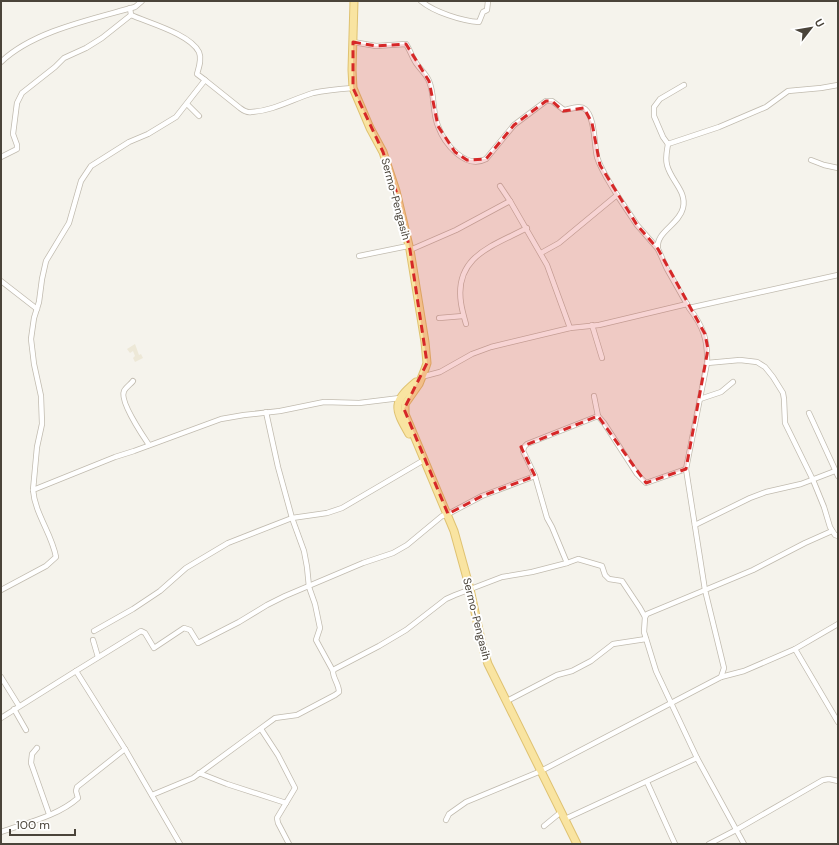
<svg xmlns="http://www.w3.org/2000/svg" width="839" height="845" font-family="'DM Sans',sans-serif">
<rect width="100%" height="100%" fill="#f5f3ec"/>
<polygon fill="#ede8d7" points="135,344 139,355 141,354 143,358 135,362 133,358 135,356 133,351 130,353 127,349"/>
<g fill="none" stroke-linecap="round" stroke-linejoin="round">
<g stroke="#c1bbaf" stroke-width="6">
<g id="street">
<path d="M421 1C434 12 462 21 479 22L483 12 487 10 488 1"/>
<path d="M131 15C149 23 190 34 199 52 202 59 199 67 197 74L205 80"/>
<path d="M353 42 376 46 406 44C410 50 412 57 416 63 420 69 426 74 429 81 435 95 432 112 438 126 444 143 465 170 486 159L514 125 546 101H552L564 110C570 109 580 105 585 109 595 117 594 144 597 157 601 170 610 183 617 195"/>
<path d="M1 62C33 31 93 19 135 7L142 1"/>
<polyline points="684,85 660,99 654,107 654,116 663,137 668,144 719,127 766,107 788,91 821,88 838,85"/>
<polyline points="187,104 199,116"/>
<polyline points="1,157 17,149 17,145 13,134 17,103 22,93 55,67 64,58 86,48 102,38 131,15 130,8"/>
<polyline points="811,160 824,165 838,168"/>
<polyline points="500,186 510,201"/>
<path d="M658 249C655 232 679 225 683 208 687 191 671 181 667 165 665 158 667 151 668 144"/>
<polyline points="410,250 456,230 510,201 547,265 570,328"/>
<polyline points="541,253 559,243 617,195 637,225 658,249 667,269 688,306"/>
<polyline points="359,256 408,246"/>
<polyline points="1,281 37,309"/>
<polyline points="439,318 463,316"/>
<path d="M466 324C464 317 462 310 461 303 454 256 493 246 527 228"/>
<polyline points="592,325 602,358"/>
<polyline points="707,363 740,360 757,362 765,367 773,377 783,393 784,399 785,423 813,480 824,507 830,527 835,535 838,536"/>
<polyline points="421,377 440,372 472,354 491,347 570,328 599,325 687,304"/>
<path d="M133 381C131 384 126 387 124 391 119 401 143 436 149 445"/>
<polyline points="594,396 598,416"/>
<polyline points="700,399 721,392 733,382"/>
<polyline points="266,412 278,467 292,518 304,551 307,567 309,587 315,604 320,628 316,640 333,671"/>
<polyline points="809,413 838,476"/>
<path d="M33 490 37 447 42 424 41 396 34 364 31 339 34 318 39 302 42 279 46 261 69 223 81 181 91 166 129 142 148 134 176 117 205 80 240 108C244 111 247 113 251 112 273 111 293 99 313 93 327 90 340 89 353 88"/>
<polyline points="695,525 750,498 766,492 801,484 835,471"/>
<polyline points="567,563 578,559 602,566 605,575 609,579 622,581 640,608 645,617"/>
<path d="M1 590 46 566 56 557C52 534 35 514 33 490L115 457 134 451 221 419 244 415 280 411 324 402 359 403 400 398"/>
<polyline points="838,624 795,649 838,722"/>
<polyline points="94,631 133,609 160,591 186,568 228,543 292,518 327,513 342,508 424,460"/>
<polyline points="93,640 98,657"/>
<polyline points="76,671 141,631 145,633 154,648 184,628 190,630 198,643 239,622 267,605 285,596 363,563 393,553 407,545 442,516 448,514 482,496 535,476 523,451 524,447 527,444 598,416 604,423 637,474 646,483 686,469"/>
<polyline points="1,677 19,706"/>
<polyline points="721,677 744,671 795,649"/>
<polyline points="507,701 557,675 572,671 591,661 613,644 646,639"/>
<polyline points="14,709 26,730"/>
<polyline points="1,718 76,671 125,749 180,844"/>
<polyline points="261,729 278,755 295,788 277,818 278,823 289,844"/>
<polyline points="37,748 32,754 31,763 49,814"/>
<polyline points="199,773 227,784 286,803"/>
<polyline points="647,782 675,844"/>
<path d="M152 795 193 778 275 718 297 715 335 695 339 692C339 684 332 677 333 670L379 646 406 630 446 599 455 595 502 577 532 572 567 563 552 527 547 518 535 476"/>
<polyline points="565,819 697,758"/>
<polyline points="446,820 449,814 466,802 541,771 721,677 724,668 705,590 753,570 805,543 832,531"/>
<polyline points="544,826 561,812"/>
<path d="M1 832C26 823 58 816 78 798L76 791 77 787 125 749"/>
<polyline points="709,844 736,830 823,780 829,779 838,781"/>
<path d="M744 844 697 758 656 671 644 632 645 617 647 614 705 590 686 469 707 363C708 340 703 326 689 308L838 275"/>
</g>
</g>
<g stroke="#dfc271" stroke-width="9">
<g id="primary">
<polyline points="354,1 352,70 353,88 370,128 383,152 396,191 410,250 425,342 427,363 425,369 419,384 405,404 405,414 454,531 470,589 483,649 488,664 577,844"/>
<path d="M409 434C394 408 392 402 416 382"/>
</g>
</g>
<use href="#street" stroke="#fff" stroke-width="4.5"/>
<use href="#primary" stroke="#f9e4a1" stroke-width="7"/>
</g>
<path fill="#d62828" fill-opacity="0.2" stroke="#d62828" stroke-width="3" stroke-dasharray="8 5" stroke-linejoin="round" d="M353 42 376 46 406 44 429 81 438 126 455 152 467 160 486 159 514 125 546 101H552L563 111 584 108 592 123 600 165 637 225 658 249 705 334 708 349 686 469 646 483 598 416 521 447 535 476 482 496 448 514 404 409 427 363 410 250 396 191 383 152 353 88Z"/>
<g text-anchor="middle" stroke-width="4" stroke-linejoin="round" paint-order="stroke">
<g font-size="11" fill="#4a443a" stroke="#fff">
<text transform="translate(396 199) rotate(75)" y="4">Sermo-Pengasih</text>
<text transform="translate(477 619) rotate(76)" y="4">Sermo-Pengasih</text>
</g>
</g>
<rect width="839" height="845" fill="none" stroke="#4a443a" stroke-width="4"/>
<g transform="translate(811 28) rotate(59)" stroke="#ffffff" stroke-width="3" paint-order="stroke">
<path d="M0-3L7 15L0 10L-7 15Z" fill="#4a443a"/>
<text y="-6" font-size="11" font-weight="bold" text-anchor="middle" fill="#4a443a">U</text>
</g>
<path d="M10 829v6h65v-6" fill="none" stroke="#4a443a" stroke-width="2"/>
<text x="16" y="829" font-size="12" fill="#4a443a" stroke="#ffffff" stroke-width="3" paint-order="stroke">100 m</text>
</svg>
